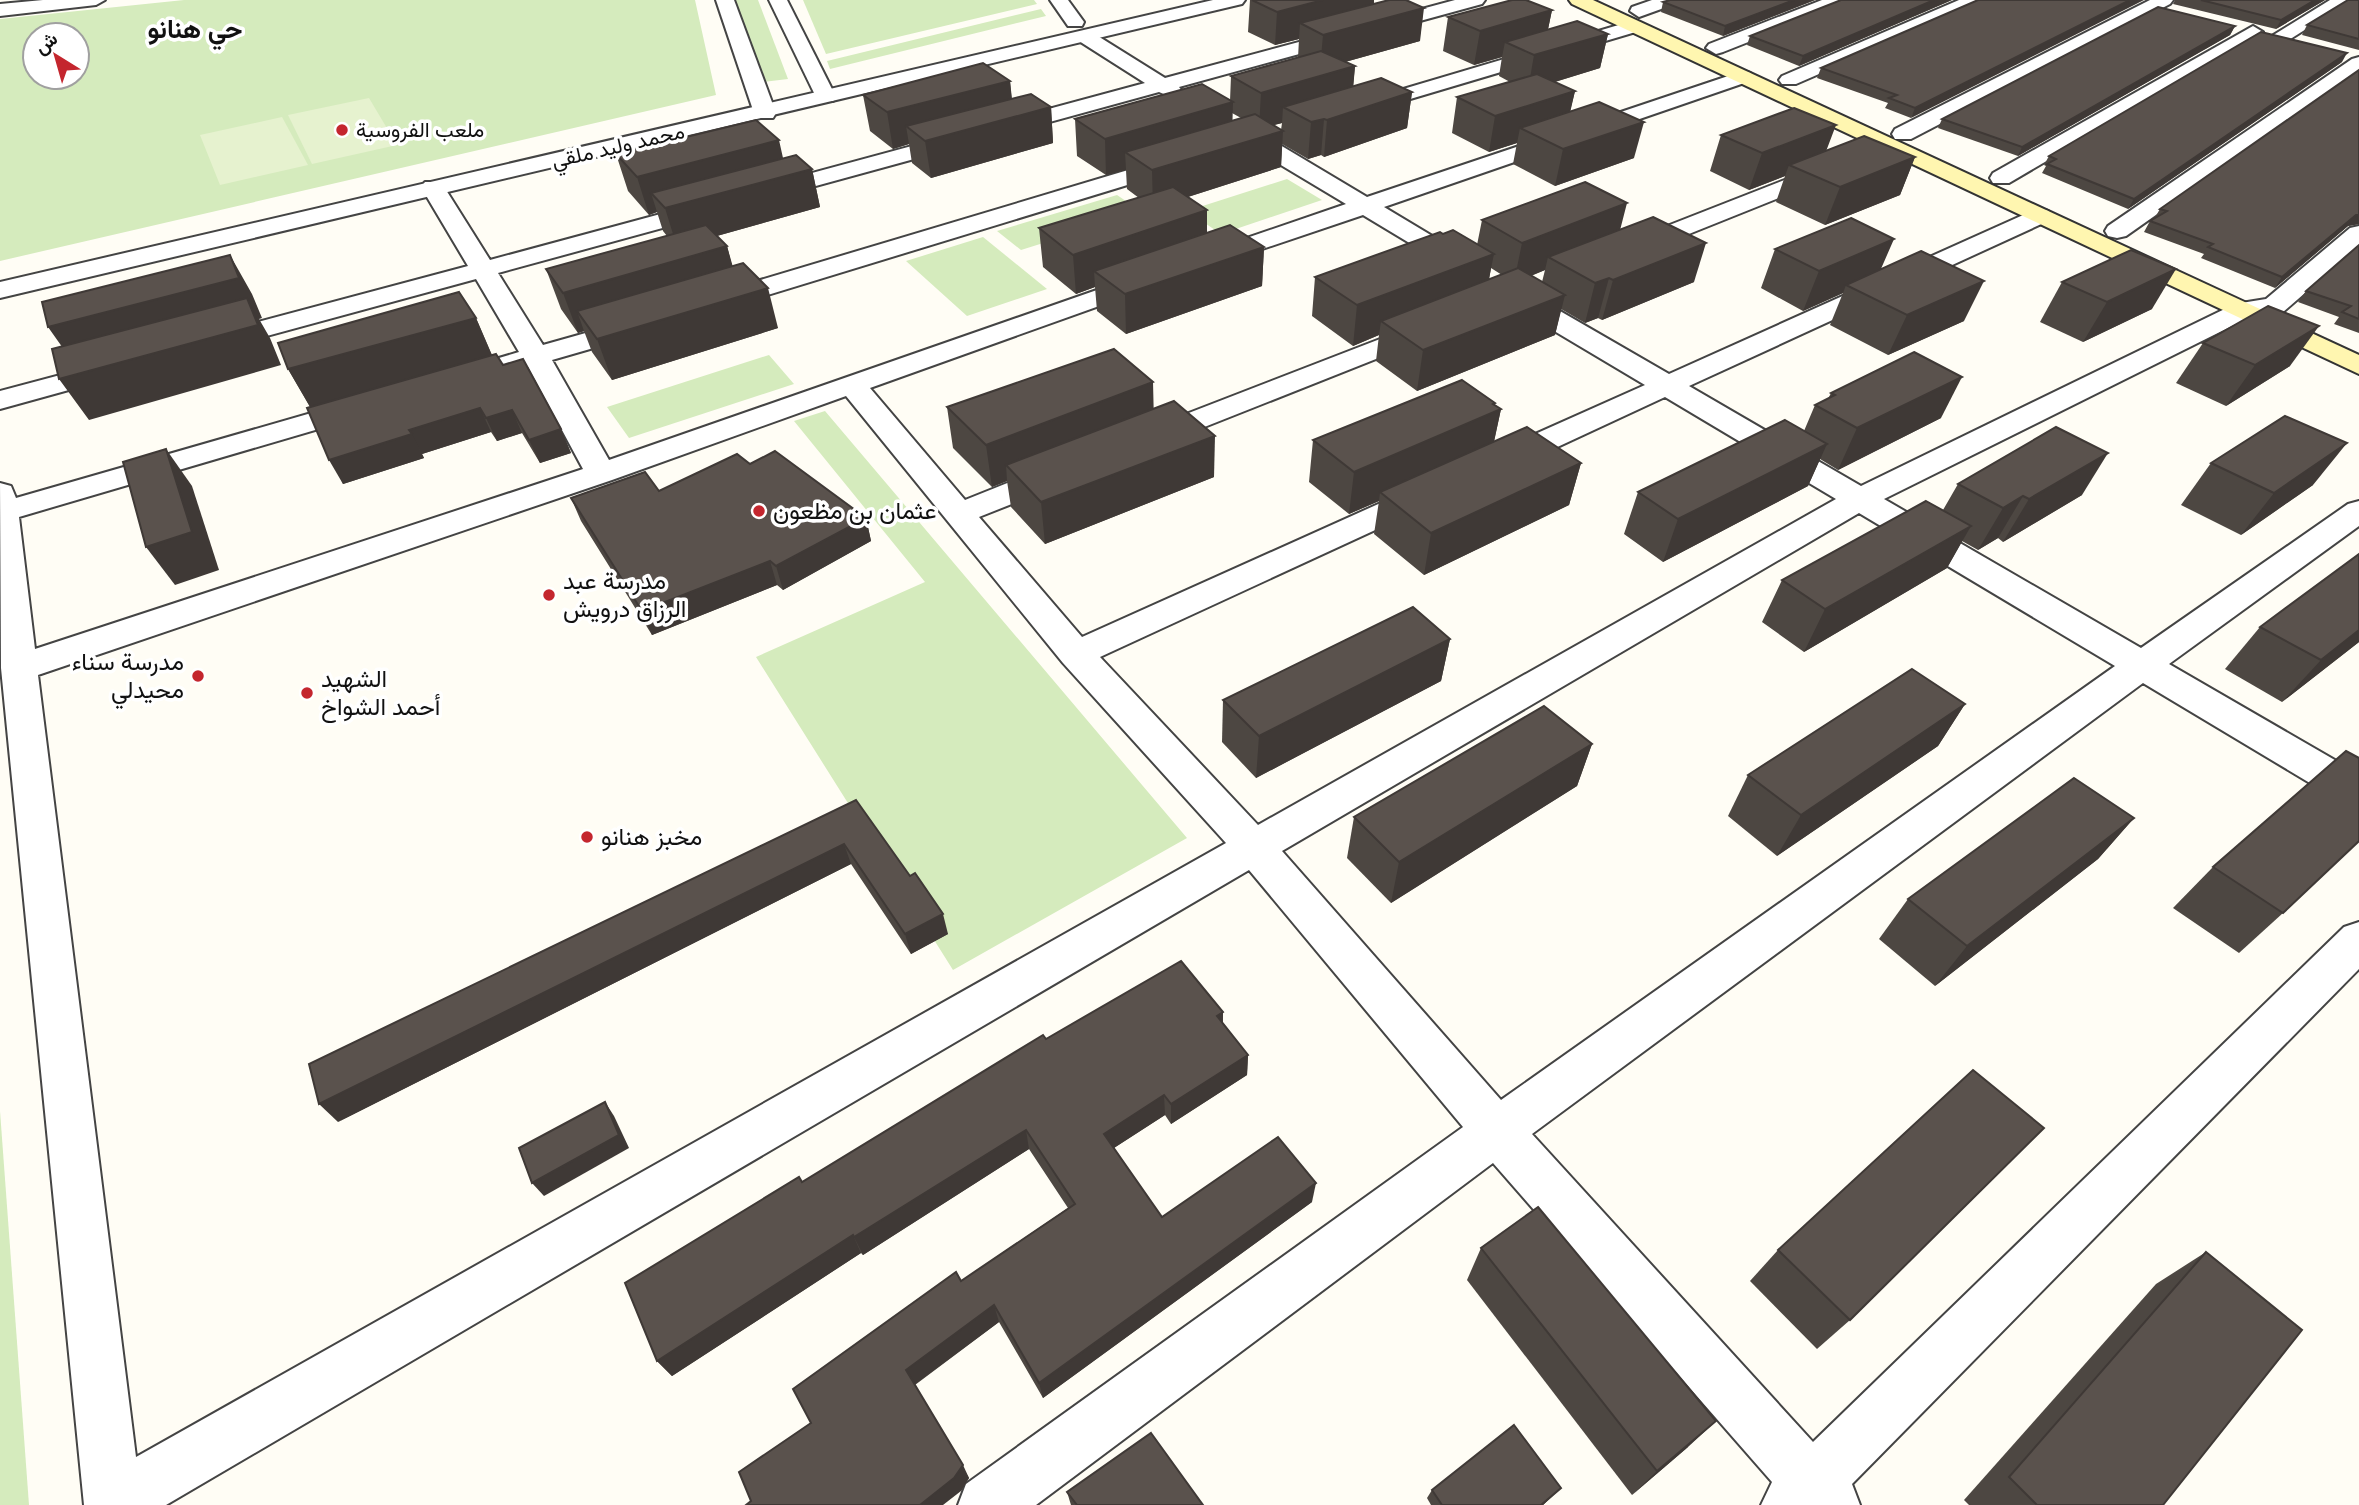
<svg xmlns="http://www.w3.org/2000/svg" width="2359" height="1505" font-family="'Roboto Serif',Vazirmatn,serif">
<rect width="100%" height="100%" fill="#fffdf5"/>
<g fill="#d5ebbd" fill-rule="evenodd">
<path d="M184 0H695L716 95 0 261V19ZM35 35H77V77H35Z"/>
<polygon points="735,0 758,0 788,79 763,82"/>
<polygon points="803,0 1034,0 1037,4 826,54"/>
<polygon points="1041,9 1046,16 830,69 827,61"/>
<polygon points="1287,179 1322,200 1221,234 1187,211"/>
<polygon points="1117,195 1142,212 1021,250 997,231"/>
<polygon points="983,237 1047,289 967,316 906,261"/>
<polygon points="769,355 794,384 629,438 607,407"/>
<polygon points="825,411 1187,838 953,970 756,657 925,582 794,421"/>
<polygon points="0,1111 29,1505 0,1505"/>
</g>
<g fill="#e6f2cf">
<polygon points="369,98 397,145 312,164 288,115"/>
<polygon points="282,117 308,165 220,185 200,135"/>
</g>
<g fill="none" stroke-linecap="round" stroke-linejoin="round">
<g stroke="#444" stroke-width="4">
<g id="minor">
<polygon points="43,0 105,0 96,5 0,16 0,4"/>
<polygon points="716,0 734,0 776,113 773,118 757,118 754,113"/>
<polygon points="769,0 787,0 836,97 833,101 819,101 816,97"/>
<polygon points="1050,0 1068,0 1084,22 1082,26 1068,26"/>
<path d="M1455 0H1485L1482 4 1179 87 1183 92 1180 96 1173 98 1159 92 498 273 543 345 639 318 649 320 652 326 649 332 552 360 609 460 1137 276 1146 273 1155 276 1159 281 1155 286 870 388 965 500 1045 468 1056 466 1067 468 1072 475 1067 482 979 517 1082 637 1414 488 1425 485 1436 488 1441 495 1436 502 1100 657 1258 825 1836 499 1665 397 1510 469 1499 471 1488 469 1484 462 1488 455 1645 385 1504 301 1500 295 1504 289 1513 287 1522 289 1669 374 2032 211 2040 209 2048 211 2052 216 2048 221 1689 386 1861 486 2235 304 2266 299 2350 228 2359 226V246L2283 312 2250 317 1884 499 2141 648 2348 504 2359 501V526L2169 664 2359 774V808L2345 804 2143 683 1532 1134 1813 1442 2344 927 2359 922V969L1852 1484 1860 1505H1761L1772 1482 1493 1163 1036 1505H958L966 1484 1463 1127 1249 870 166 1505H84L1 668 0 483 11 486 16 498 353 401 363 398 373 401 378 407 373 413 19 517 35 649 583 469 528 367 475 382 465 380 461 374 465 368 519 352 476 279 215 350 205 348 201 342 205 336 468 266 421 187 425 182H441L490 260 1145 83 1079 41 1076 37 1079 33H1093L1165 78ZM846 396 1063 663 1226 843 136 1457 38 675 612 480ZM1859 513 2115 666 1501 1100 1282 851Z"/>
<polygon points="1652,0 1678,0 1675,4 1639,17 1630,11 1632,7"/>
<polygon points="1822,0 1847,0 1844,4 1723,52 1716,54 1706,48 1709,44"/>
<polygon points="1959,0 1983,0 1980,4 1796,84 1782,84 1779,80 1782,76"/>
<polygon points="2150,0 2173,0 2170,4 1911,139 1895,139 1892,134 1895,129"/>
<polygon points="2330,0 2352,0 2284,43 2277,45 2267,39"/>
<polygon points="1632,21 1639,23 1641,27 1639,31 1370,111 1356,111 1352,107 1356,103"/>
<polygon points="2253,26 2263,32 2260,36 2009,183 1993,183 1990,178 1993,173"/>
<polygon points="2359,57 2359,72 2126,236 2117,238 2108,236 2105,231 2108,226 2352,59"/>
<polygon points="1743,71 1750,73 1753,77 1750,81 1384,207 1474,261 1478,266 1474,271 1465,274 1456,271 1363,215 1215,265 1206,268 1197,265 1193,260 1197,255 1346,204 1229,134 1226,129 1229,124 1245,124 1367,197"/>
<polygon points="1175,156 1183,158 1186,163 1183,168 725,308 716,310 707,308 703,302 707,296"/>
<polygon points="1828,163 1836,165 1839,170 1836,175 1639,254 1630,256 1621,254 1618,249 1621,244"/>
<polygon points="1424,322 1434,324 1438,330 1434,336 1159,445 1148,448 1137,445 1133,439 1137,433"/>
<polygon points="113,361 123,363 127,369 123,375 0,409 0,391"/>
</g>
</g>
<g stroke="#444" stroke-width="4">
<polygon id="tertiary" points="1213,0 1245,0 1242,4 0,298 0,282"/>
</g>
<g stroke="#333" stroke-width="4">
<polygon id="secondary" points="1569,0 1593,0 2359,355 2359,374 1572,4"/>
</g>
<use href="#minor" fill="#fff" fill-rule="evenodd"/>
<use href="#tertiary" fill="#fff" fill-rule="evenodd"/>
<use href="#secondary" fill="#fff6b0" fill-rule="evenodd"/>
</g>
<g fill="#4d4742" fill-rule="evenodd">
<path d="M1250 0H1374V4L1420 41 1345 62 1355 66 1353 86 1412 92 1407 128 1324 157 1321 155 1308 159 1282 144 1281 167 1188 197 1207 210V233L1264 247 1262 286 1126 334 1097 311 1095 287 1076 294 1043 267 1039 228 1139 198 1127 189 1126 170 1106 175 1077 156 1075 119 1230 101 1231 76 1298 58 1299 39 1275 45 1248 32ZM1232 113 1241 118 1232 121ZM1282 123 1281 130 1273 125Z"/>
<polygon points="1815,0 1723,36 1661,12 1663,2"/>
<polygon points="1841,0 1952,0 1799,66 1747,45 1750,36"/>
<polygon points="1978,0 1911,118 1885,108 1888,103 1817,78 1821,68"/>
<polygon points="2175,0 2325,0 2276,29 2173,4"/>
<polygon points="2359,0 2359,50 2302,35 2307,25"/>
<polygon points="1552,10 1548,29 1608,34 1600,68 1555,82 1575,91 1570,111 1634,158 1555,186 1513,164 1517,143 1489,152 1452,133 1457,97 1510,82 1499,76 1502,57 1474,65 1443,51 1448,17"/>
<polygon points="2235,26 2230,35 2018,156 1938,128 1942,119"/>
<polygon points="2342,62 2128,209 2042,173 2046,166 2044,165 2049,156"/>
<polygon points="2359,70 2359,224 2348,226 2275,288 2201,258 2204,254 2144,232 2150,221 2154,219 2160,209"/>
<polygon points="1010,81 1012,99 1051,107 1053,143 931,178 912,163 909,144 893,149 870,131 863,95"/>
<polygon points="1721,135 1826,151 1915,157 1900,195 1825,225 1776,202 1785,176 1749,190 1710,171"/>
<polygon points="616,154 783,158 812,169 820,207 717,236 727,246 732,266 778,328 612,380 592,352 584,331 578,333 561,309 546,269 667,236 663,231 657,212 649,215 628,191"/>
<path d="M1482 220 1620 229 1694 282 1602 320 1598 318 1585 323 1561 309 1555 335 1417 391 1376 361 1379 335 1353 346 1312 316 1315 277 1443 234 1477 245ZM1491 268 1502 275 1489 280ZM1545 270 1542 282 1531 276Z"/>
<polygon points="2359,245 2359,333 2334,324 2339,317 2298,302 2306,291"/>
<polygon points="1775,249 1880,270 1964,321 1888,355 1830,325 1843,293 1803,311 1761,288"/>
<polygon points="2062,282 2152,309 2083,342 2040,322"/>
<polygon points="476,318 492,355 561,429 571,453 540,463 522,433 497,441 491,432 422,454 424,458 343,484 310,407 288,369"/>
<polygon points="2203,343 2290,366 2226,406 2176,383"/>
<polygon points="1831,393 1941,418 1838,470 1820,459 1808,486 1663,562 1624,534 1638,492 1804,431 1815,405 1828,399"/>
<polygon points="1495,403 1495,405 1501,409 1494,442 1581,463 1569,505 1424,575 1374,534 1379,501 1349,514 1309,482 1313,440"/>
<polygon points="947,407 1153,408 1214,477 1045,544 1011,507 1007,481 992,487 953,448"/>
<polygon points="2211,463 2313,485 2241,535 2181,505"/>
<polygon points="750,464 866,518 871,541 783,590 777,585 652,635 581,521 571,498 659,491"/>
<polygon points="1958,484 2082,495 2003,542 1998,538 1978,550 1962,541 1947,568 1804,652 1762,622 1782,580 1943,510"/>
<polygon points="2359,554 2359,642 2282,702 2225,669 2260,627"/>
<polygon points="1450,639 1441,681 1256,778 1222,742 1223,700"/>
<polygon points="1965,704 1938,746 1777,856 1728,816 1748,775"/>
<polygon points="1592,744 1577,786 1391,903 1347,858 1354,817"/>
<polygon points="856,800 948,934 911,954 851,864 338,1122"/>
<polygon points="2134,818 2098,859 1935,986 1879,939 1908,899"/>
<polygon points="2213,867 2283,913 2239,953 2173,908"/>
<polygon points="1223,1012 1223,1023 1248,1055 1247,1075 1171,1124 1165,1115 1114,1148 1162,1217 1312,1202 1043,1398 999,1322 915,1385 969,1478 961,1491 751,1501 811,1423 961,1281 1068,1208 1029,1149 863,1255 861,1253 672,1376 657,1361 802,1182 1046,1039"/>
<polygon points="1481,1248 1688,1447 1632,1495 1467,1280"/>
<polygon points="1778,1250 1850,1320 1817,1349 1750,1281"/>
<polygon points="2206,1252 2163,1505 1969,1505 1964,1500 2156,1284"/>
<polygon points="1561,1488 1543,1505 1431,1505 1427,1498 1432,1490"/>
<polygon points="1067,1492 1203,1505 1071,1505"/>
</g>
<g fill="#3f3936">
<polygon points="1323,0 1374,0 1372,19 1300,23 1299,39 1275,45 1277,12"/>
<polygon points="1794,0 1815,0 1723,36 1725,26"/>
<polygon points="1934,0 1952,0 1799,66 1803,56"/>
<polygon points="2130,0 2144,0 1911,118 1915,108"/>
<polygon points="2315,0 2325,0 2276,29 2281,20"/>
<polygon points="1424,8 1420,41 1320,69 1323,35"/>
<polygon points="1552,10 1545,44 1505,42 1502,57 1474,65 1480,31"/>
<polygon points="2235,26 2230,35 2018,156 2022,147"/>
<polygon points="1608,34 1600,68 1528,90 1534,55"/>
<polygon points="2347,53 2342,62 2128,209 2134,199"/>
<polygon points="1355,66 1352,102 1283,107 1282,123 1259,129 1261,93"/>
<polygon points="1010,81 1013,116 906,126 909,144 893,149 887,112"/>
<polygon points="1575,91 1567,126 1520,128 1517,143 1489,152 1495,116"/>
<polygon points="1412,92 1407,128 1324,157 1327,120"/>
<polygon points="1233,102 1232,138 1125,152 1126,170 1106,175 1105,139"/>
<polygon points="1051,107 1053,143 931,178 925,141"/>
<polygon points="1324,119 1321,155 1308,159 1311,122"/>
<polygon points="1644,122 1634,158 1555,186 1563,149"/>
<polygon points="1836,125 1822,162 1789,165 1785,176 1749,190 1762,153"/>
<polygon points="1283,131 1281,167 1153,208 1152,170"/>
<polygon points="779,140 787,176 812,169 820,207 677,247 665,208 651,193 657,212 649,215 637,177"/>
<polygon points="1915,157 1900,195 1825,225 1840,187"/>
<polygon points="1627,203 1617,242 1548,257 1545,270 1514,282 1522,243"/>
<polygon points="1207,210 1207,248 1094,271 1095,287 1076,294 1073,255"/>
<polygon points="2356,215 2359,215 2359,224 2348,226 2275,288 2282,277"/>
<polygon points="1894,239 1877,278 1846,285 1843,293 1803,311 1819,271"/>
<polygon points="1706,243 1694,282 1602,320 1613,280"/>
<polygon points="727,246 738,285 577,311 584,331 578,333 563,293"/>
<polygon points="1264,247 1262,286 1126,334 1125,294"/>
<polygon points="1494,254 1486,293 1381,321 1379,335 1353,346 1357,305"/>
<polygon points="230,255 252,294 262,318 259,319 270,338 281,365 89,420 59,379 77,368 48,327"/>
<polygon points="2176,269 2152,309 2083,342 2107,302"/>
<polygon points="1609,278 1598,318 1585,323 1595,283"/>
<polygon points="1984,281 1964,321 1888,355 1907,315"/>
<polygon points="768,288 778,328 612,380 597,339"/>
<polygon points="1565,295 1555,335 1417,391 1423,350"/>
<polygon points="476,318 493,358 312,410 288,369"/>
<polygon points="2319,326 2290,366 2226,406 2255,365"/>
<polygon points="1962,377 1941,418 1838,470 1857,428"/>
<polygon points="1153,382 1154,423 1006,465 1007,481 992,487 986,445"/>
<polygon points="1495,403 1493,412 1501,409 1492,450 1380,492 1379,501 1349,514 1354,472"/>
<polygon points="480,408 491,432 422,454 409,430"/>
<polygon points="512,410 522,433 497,441 486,418"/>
<polygon points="561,429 571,453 540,463 529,440"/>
<polygon points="412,434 424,458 343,484 329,460"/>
<polygon points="1215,436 1214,477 1045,544 1041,502"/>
<polygon points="2347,443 2313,485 2241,535 2274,493"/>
<polygon points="1827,444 1808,486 1663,562 1678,519"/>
<polygon points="166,449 192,486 219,570 175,585 146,547"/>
<polygon points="2108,453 2082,495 2003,542 2029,499"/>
<polygon points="1581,463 1569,505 1424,575 1431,533"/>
<polygon points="2023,496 1998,538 1978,550 2003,508"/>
<polygon points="866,518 871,541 783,590 776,566"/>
<polygon points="1971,526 1947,568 1804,652 1825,609"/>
<polygon points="770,561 777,585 652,635 642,611"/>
<polygon points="2359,630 2359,642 2282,702 2321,660"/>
<polygon points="1450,639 1441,681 1256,778 1259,736"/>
<polygon points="1965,704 1938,746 1777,856 1801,815"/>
<polygon points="1592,744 1577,786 1391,903 1399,862"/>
<polygon points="2134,818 2098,859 1935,986 1967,946"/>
<polygon points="844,844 851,864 338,1122 319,1104"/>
<polygon points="943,914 948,934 911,954 905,934"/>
<polygon points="1223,1012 1222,1033 1217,1016"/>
<polygon points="1248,1055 1247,1075 1171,1124 1171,1104"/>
<polygon points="1164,1095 1165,1115 1106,1153 1104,1134"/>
<polygon points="605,1102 614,1116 629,1148 544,1196 532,1183"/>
<polygon points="1026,1130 1029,1149 863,1255 854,1237"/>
<polygon points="1316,1183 1312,1202 1043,1398 1039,1383"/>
<polygon points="853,1235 861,1253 672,1376 657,1361"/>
<polygon points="994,1305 999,1322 914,1385 906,1370"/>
<polygon points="1716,1421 1688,1447 1632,1495 1657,1471"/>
<polygon points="963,1465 969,1478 961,1491 943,1505 920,1505"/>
<polygon points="1561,1488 1543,1505 1541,1505"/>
</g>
<g fill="#5a524d" stroke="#3f3936" stroke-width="2">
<polygon points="1252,0 1323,0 1277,12"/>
<polygon points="1389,0 1406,0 1424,8 1323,35 1300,23"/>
<polygon points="1512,0 1526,0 1552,10 1480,31 1448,17"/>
<polygon points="1670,0 1794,0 1725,26 1663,2"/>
<polygon points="1841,0 1934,0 1803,56 1750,36"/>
<polygon points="1978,0 2130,0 1915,108 1889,98 1897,95 1821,68"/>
<polygon points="2201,0 2315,0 2281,20"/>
<polygon points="2348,0 2359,0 2359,39 2307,25"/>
<polygon points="2158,7 2235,26 2022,147 1942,119"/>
<polygon points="1577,21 1608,34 1534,55 1505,42"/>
<polygon points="2261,32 2347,53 2134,199 2047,164 2056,159 2049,156"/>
<polygon points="1321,51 1355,66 1261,93 1231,76"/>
<polygon points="983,63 1010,81 887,112 863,95"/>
<polygon points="2359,70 2359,215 2356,215 2282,277 2208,247 2213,244 2150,221 2167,211 2160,209"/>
<polygon points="1537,74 1575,91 1495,116 1457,97"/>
<polygon points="1381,78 1412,92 1327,120 1324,119 1311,122 1283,107"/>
<polygon points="1202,84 1233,102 1105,139 1075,119"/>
<polygon points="1031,94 1051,107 925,141 906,126"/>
<polygon points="1599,102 1644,122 1563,149 1520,128"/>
<polygon points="1794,108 1836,125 1762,153 1721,135"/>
<polygon points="1255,114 1283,131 1152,170 1125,152"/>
<polygon points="756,120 779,140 637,177 616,154"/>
<polygon points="1864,136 1915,157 1840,187 1789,165"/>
<polygon points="796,155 812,169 665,208 651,193"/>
<polygon points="1585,182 1627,203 1522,243 1482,220"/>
<polygon points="1173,187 1207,210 1073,255 1039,228"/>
<polygon points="1653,217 1706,243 1613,280 1609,278 1595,283 1548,257"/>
<polygon points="1851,218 1894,239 1819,271 1775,249"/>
<polygon points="706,225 727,246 563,293 546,269"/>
<polygon points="1230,225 1264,247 1125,294 1094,271"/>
<polygon points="1453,230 1494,254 1357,305 1315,277 1440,232 1443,234"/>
<polygon points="2359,245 2359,319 2342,312 2351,306 2306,291"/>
<polygon points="2131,250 2176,269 2107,302 2062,282"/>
<polygon points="1921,251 1984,281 1907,315 1846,285"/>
<polygon points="230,255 239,278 48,327 42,302"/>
<polygon points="743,263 768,288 597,339 577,311"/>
<polygon points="1518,268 1565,295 1423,350 1381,321"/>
<polygon points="459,292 476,318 288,369 278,343"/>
<polygon points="247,298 258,325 59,379 52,349"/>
<polygon points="2268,306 2319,326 2255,365 2203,343"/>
<polygon points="1114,349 1153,382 986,445 947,407"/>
<polygon points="1914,352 1962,377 1857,428 1815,405 1835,395 1831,393"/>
<polygon points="496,354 503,365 523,359 561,429 529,440 512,410 486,418 480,408 409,430 412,434 329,460 307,408"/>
<polygon points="1462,380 1495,403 1493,404 1501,409 1354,472 1313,440"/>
<polygon points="1174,401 1215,436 1041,502 1006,465"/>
<polygon points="2285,416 2347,443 2274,493 2211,463"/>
<polygon points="1785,420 1827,444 1678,519 1638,492"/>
<polygon points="1527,427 1581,463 1431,533 1380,492"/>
<polygon points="2056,427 2108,453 2029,499 2023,496 2003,508 1958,484"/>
<polygon points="166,449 192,532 146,547 123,462"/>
<polygon points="775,451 866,518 776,566 770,561 642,611 571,498 645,472 659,491 737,454 750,464"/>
<polygon points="1926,501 1971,526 1825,609 1782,580"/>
<polygon points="2359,554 2359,630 2321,660 2260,627"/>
<polygon points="1413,607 1450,639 1259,736 1223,700"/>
<polygon points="1912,669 1965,704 1801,815 1748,775"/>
<polygon points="1544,706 1592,744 1399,862 1354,817"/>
<polygon points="2346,751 2359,758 2359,841 2283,913 2213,867"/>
<polygon points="2074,778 2134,818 1967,946 1908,899"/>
<polygon points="856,800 910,876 915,873 943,914 905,934 844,844 319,1104 309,1064"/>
<polygon points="1181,961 1223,1012 1217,1016 1248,1055 1171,1104 1164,1095 1104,1134 1162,1217 1278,1137 1316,1183 1039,1383 994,1305 906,1370 963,1465 954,1478 920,1505 746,1505 751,1501 739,1472 811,1423 793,1389 956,1272 961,1281 1075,1204 1026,1130 854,1237 853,1235 657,1361 625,1283 799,1177 802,1182 1043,1035 1046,1039"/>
<polygon points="1973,1070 2044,1128 1850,1320 1778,1250"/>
<polygon points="605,1102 619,1135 532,1183 519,1148"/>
<polygon points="1538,1207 1716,1421 1657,1471 1481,1248"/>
<polygon points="2206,1252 2302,1330 2163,1505 2037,1505 2009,1477"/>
<polygon points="1514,1425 1561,1488 1541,1505 1442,1505 1432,1490"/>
<polygon points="1151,1433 1203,1505 1077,1505 1067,1492"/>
</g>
<g fill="#c4262e" stroke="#fff" stroke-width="2.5">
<circle cx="342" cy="130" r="7"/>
<circle cx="759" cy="511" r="7"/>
<circle cx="549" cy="595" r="7"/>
<circle cx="198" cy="676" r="7"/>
<circle cx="307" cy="693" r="7"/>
<circle cx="587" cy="837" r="7"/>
</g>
<g text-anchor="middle" stroke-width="7" stroke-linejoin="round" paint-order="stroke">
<g font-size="21" fill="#111" stroke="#fff" text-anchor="start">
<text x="356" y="137">ملعب الفروسية</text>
</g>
<g font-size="21" fill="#111" stroke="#fff">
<text transform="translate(618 146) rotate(-13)" y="7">محمد وليد ملقي</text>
</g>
<g font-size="24" fill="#111" stroke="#fff" text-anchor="start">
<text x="773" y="519">عثمان بن مظعون</text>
<text x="563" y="589">مدرسة عبد<tspan x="563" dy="28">الرزاق درويش</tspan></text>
<text x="184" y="670" text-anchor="end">مدرسة سناء<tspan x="184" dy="28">محيدلي</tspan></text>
<text x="321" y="687">الشهيد<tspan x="321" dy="28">أحمد الشواخ</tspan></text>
<text x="601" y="845">مخبز هنانو</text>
</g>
<g font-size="26" font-weight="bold" fill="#111" stroke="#fff">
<text x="195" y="38">حي هنانو</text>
</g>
</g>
<g transform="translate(56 56) rotate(323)"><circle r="33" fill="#ffffff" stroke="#a0a0a0" stroke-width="2"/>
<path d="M0-5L12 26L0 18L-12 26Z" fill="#c4262e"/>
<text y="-10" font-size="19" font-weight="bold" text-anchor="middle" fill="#111111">ش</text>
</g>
</svg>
